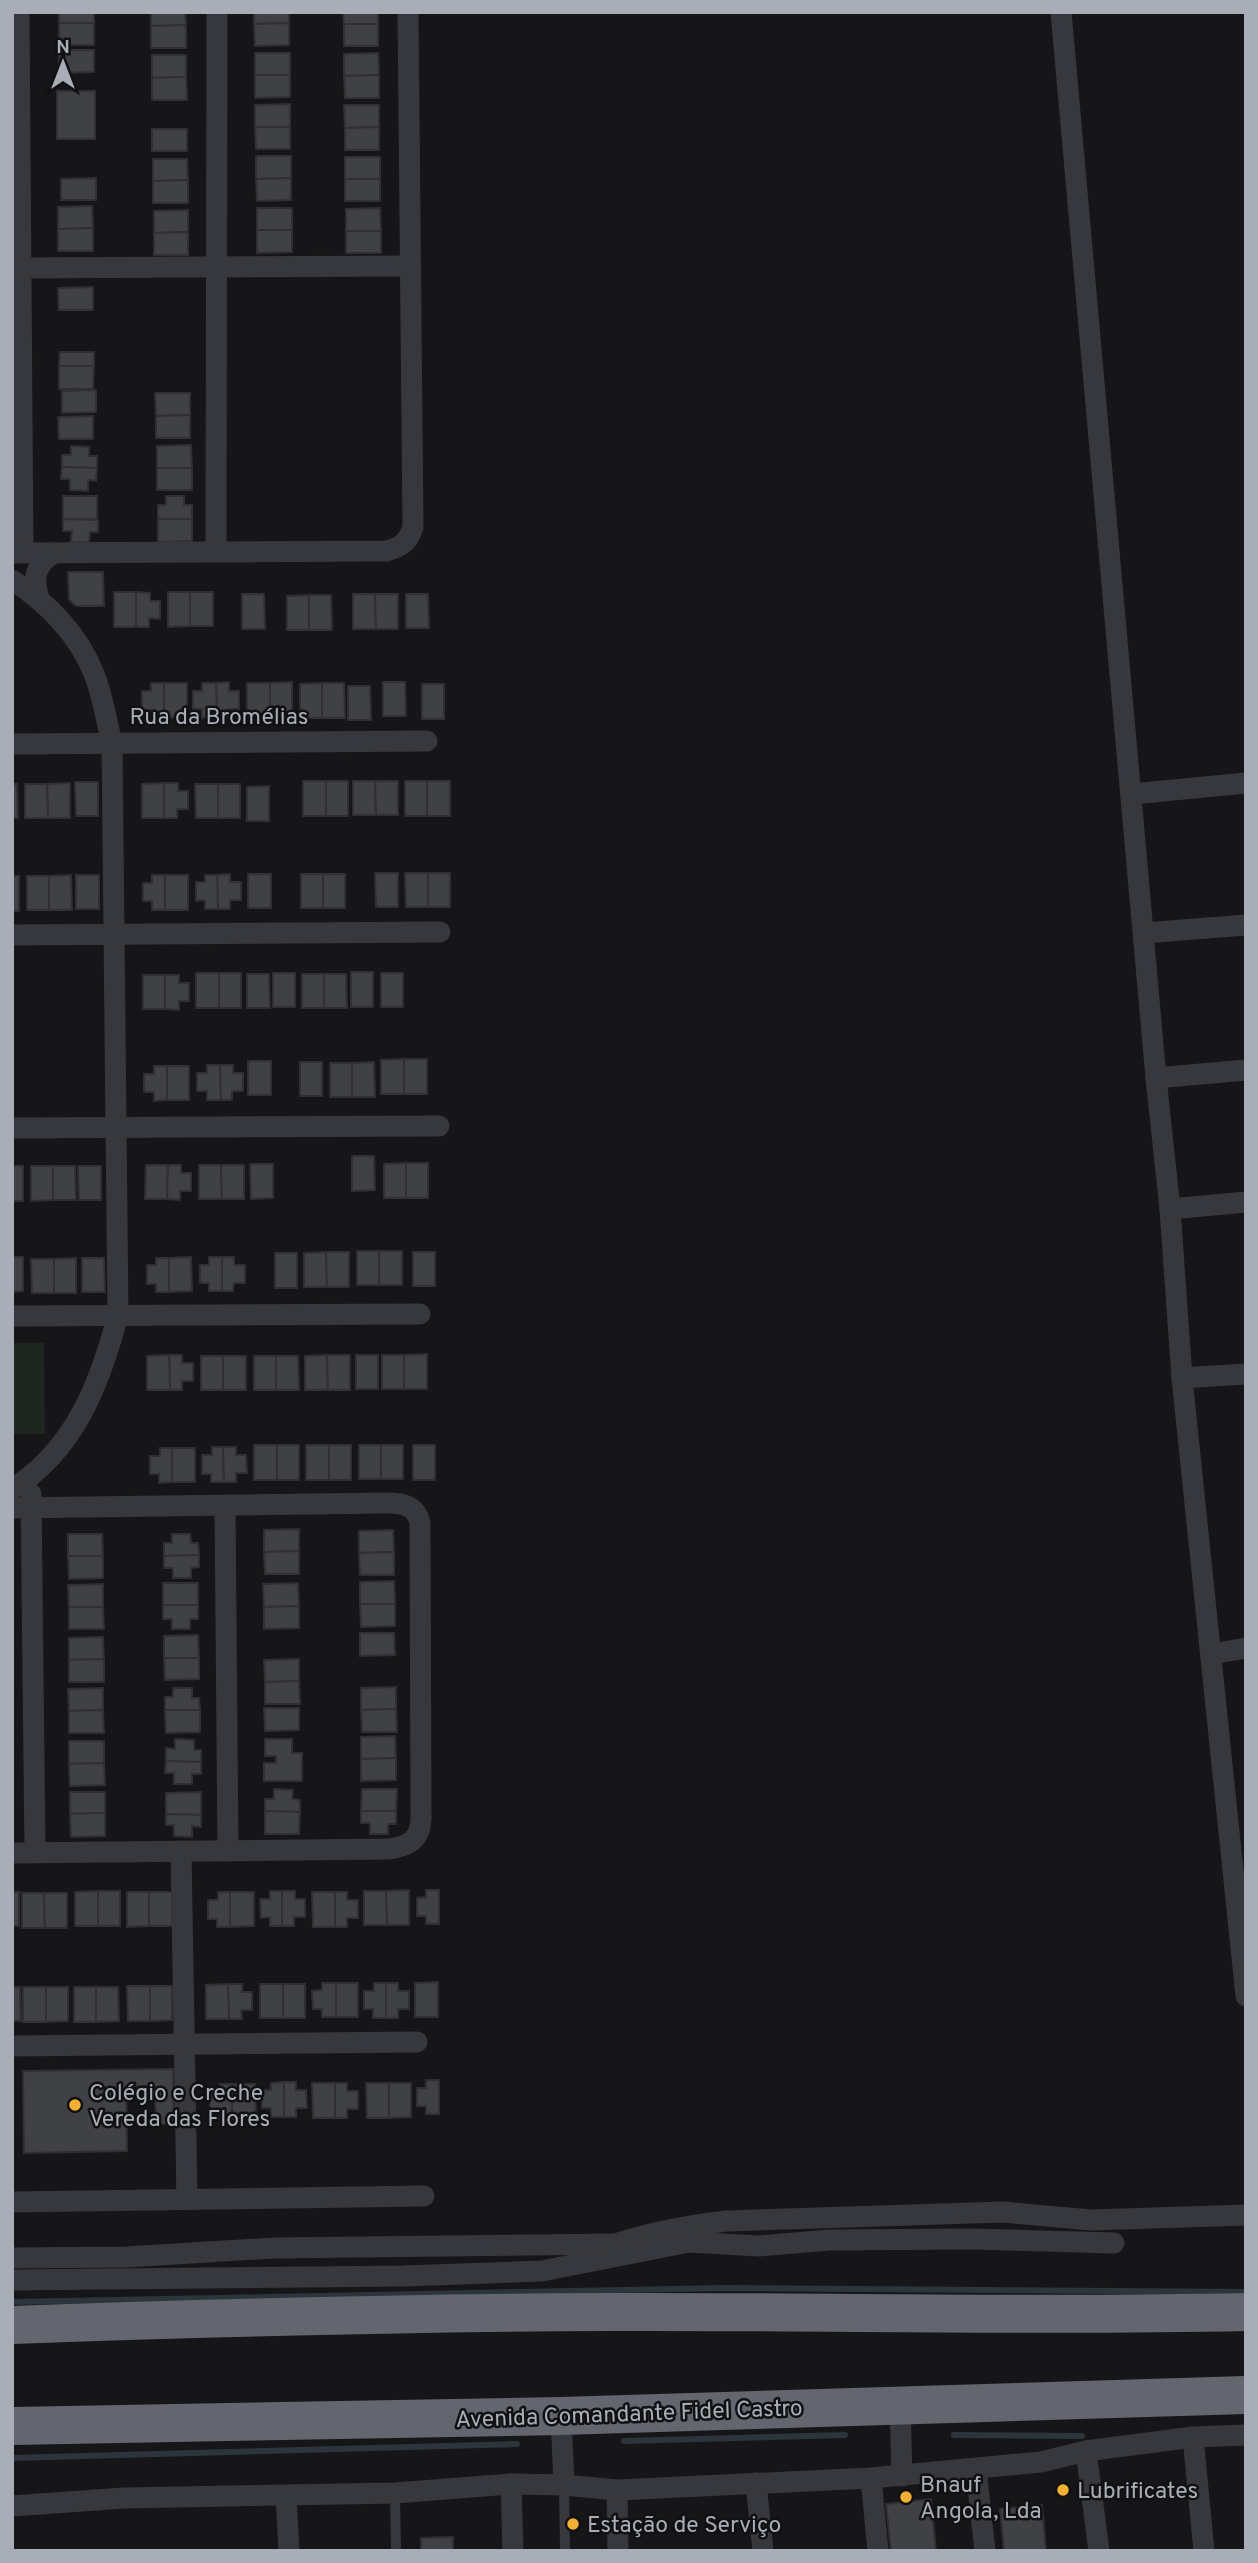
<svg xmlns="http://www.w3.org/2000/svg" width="1258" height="2563" font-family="Overpass,sans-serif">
<rect width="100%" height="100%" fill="#161618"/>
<polygon fill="#1e261f" points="12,1343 44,1343 45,1434 12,1434"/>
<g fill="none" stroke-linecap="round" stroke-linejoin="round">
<g stroke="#2c353c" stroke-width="6">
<polyline points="12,2302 724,2288 1246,2292"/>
<polyline points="954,2435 1082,2436"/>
<polyline points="624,2441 845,2435"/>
<polyline points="12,2458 517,2444"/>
</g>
</g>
<g fill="#404145" stroke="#303034" stroke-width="2">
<rect x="59" y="12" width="35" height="11"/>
<polygon points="151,12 185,12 186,25 151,26"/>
<polygon points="254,12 289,12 289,23 254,24"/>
<polygon points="343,12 378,12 378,24 344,24"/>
<rect x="59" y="23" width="35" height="22"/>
<polygon points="289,23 289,45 255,46 254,24"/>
<rect x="344" y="24" width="34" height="22"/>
<polygon points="186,25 186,48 151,48 151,26"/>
<polygon points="59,50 94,50 94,72 59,73"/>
<rect x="255" y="53" width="35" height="22"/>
<polygon points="378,53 379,75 344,76 344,54"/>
<polygon points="152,55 186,55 186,77 152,78"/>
<polygon points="255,75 290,75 290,97 255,98"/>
<polygon points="379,75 379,98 345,98 344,76"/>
<polygon points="186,77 187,100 152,100 152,78"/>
<rect x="57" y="91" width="38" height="48"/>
<polygon points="290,104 290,127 255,127 255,105"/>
<polygon points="344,105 379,105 379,127 345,128"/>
<polygon points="255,127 290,127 290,149 256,149"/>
<polygon points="379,127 379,150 345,150 345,128"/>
<rect x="152" y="129" width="35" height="22"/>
<polygon points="256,156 291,156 291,178 256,179"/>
<rect x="345" y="157" width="35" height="22"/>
<polygon points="153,159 187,159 188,180 153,181"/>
<polygon points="96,178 96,200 61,200 61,179"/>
<polygon points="291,178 291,200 257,201 256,179"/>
<rect x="345" y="179" width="35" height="22"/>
<polygon points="188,180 188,203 153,203 153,181"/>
<polygon points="92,206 93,228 58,229 58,207"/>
<rect x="257" y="208" width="35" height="22"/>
<polygon points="380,208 381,231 346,231 346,209"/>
<polygon points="188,210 188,232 154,233 154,211"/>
<polygon points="93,228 93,251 58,251 58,229"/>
<polygon points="257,230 292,230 292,252 257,253"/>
<rect x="346" y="231" width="35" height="22"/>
<polygon points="188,232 188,255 154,255 154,233"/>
<polygon points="93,287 93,310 59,310 58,288"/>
<polygon points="60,352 94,352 94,366 59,366"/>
<polygon points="59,366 94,366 93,389 59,389"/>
<polygon points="96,390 96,412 62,413 62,391"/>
<polygon points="155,393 190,393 190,415 156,416"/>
<polygon points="190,415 190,438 156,438 156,416"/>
<polygon points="93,416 93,439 59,439 58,417"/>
<polygon points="191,445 192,468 157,468 157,446"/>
<polygon points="71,446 89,447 89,456 97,456 97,468 62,467 62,455 71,455"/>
<polygon points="62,467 97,468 96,481 88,480 88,491 70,490 70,479 61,479"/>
<rect x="157" y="468" width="35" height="22"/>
<rect x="63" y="496" width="34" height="23"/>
<polygon points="166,496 184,496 184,505 192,505 192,519 158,519 158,505 166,505"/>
<polygon points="63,519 98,520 98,532 90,532 89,542 71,542 72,531 63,531"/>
<polygon points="158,519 192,519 192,541 158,542"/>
<polygon points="68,572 103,572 104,606 76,606 69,600"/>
<rect x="114" y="592" width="22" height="35"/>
<polygon points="136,592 150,593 150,601 160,601 160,619 149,618 149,627 136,627"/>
<polygon points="168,592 190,592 190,626 168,627"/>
<rect x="190" y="592" width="23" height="34"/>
<polygon points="242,594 264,594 265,629 242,629"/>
<polygon points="353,594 375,594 376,629 353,629"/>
<polygon points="375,594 398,594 398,629 376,629"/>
<polygon points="406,594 428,594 429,628 406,628"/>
<polygon points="309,595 309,630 287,630 287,596"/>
<polygon points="309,595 331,595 332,630 309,630"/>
<polygon points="229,682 229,691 239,691 239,709 228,709 228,717 217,717 216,683"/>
<polygon points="292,682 292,717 270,717 270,683"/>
<polygon points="383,682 405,682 406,716 383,716"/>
<polygon points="151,683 164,683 164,718 151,718 151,710 142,710 142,691 151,691"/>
<polygon points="164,683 187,683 187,717 164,718"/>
<polygon points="202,683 216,683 217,717 202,718 202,709 193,709 193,691 202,691"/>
<rect x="247" y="683" width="23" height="34"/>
<polygon points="322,683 322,718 300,718 300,684"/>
<polygon points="322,683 344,683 345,718 322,718"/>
<rect x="422" y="684" width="22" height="35"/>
<polygon points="348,686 370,686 371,720 348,720"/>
<rect x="303" y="781" width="23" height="35"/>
<rect x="326" y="781" width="22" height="35"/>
<polygon points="353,781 375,781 376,815 353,815"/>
<polygon points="375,781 398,781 398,815 376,815"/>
<rect x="405" y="781" width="22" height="35"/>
<rect x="427" y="781" width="23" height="35"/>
<polygon points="75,782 98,782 98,816 76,816"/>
<polygon points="70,783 70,818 48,818 47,784"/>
<polygon points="164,783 178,783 178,791 188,791 188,809 177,809 177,818 164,818"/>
<polygon points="164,783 164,818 142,818 142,784"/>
<polygon points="12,784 17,784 18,818 12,818"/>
<polygon points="25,784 47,784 48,818 25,818"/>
<polygon points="195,784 218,784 218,818 196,818"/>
<rect x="218" y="784" width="22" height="34"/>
<polygon points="269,786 269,821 247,821 247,787"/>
<polygon points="375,873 398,873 398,907 376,907"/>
<polygon points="405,873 428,873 428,907 406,907"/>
<rect x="428" y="873" width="22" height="34"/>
<polygon points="230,874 230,882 241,882 241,900 230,900 230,909 218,909 217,875"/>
<rect x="248" y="874" width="23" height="34"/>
<rect x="301" y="874" width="22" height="34"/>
<rect x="323" y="874" width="22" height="34"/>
<polygon points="71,875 72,910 49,910 49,876"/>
<rect x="76" y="875" width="23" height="34"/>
<polygon points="152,875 165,875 165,910 152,910 152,901 143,901 143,883 152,883"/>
<rect x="165" y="875" width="23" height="35"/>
<polygon points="205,875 217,875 218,909 205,909 205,900 196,901 196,882 205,882"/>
<rect x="12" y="876" width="7" height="35"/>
<rect x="27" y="876" width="22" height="34"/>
<rect x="351" y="972" width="22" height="35"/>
<rect x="196" y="973" width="23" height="35"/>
<rect x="219" y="973" width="22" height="35"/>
<rect x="273" y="973" width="22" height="34"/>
<rect x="381" y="973" width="22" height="34"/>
<polygon points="247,974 269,974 270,1008 247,1008"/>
<rect x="302" y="974" width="22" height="34"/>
<polygon points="324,974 346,974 347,1008 324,1008"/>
<rect x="143" y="975" width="22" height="34"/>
<polygon points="165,975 179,975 179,983 189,983 189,1001 179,1001 179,1010 165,1009"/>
<rect x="404" y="1059" width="23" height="35"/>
<polygon points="404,1059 404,1094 381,1094 381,1060"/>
<rect x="248" y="1061" width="23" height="34"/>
<rect x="300" y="1062" width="22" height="34"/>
<polygon points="374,1062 375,1097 352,1097 352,1063"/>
<rect x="330" y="1063" width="22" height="34"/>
<polygon points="207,1065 220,1065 221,1100 207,1100 207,1091 197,1091 197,1073 207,1073"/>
<polygon points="220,1065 233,1065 233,1073 243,1073 243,1091 232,1091 232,1100 221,1100"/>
<polygon points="154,1066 167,1066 167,1100 154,1101 154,1092 144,1092 144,1074 154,1074"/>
<rect x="167" y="1066" width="22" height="34"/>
<polygon points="352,1156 374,1156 375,1190 352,1191"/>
<polygon points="406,1163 406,1198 384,1198 384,1164"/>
<rect x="406" y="1163" width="22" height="35"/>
<polygon points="250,1164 273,1164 273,1198 251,1199"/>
<polygon points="146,1165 168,1165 167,1199 145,1199"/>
<polygon points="168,1165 181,1165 181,1173 191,1173 191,1191 180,1191 180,1200 167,1199"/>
<polygon points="199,1165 221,1165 222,1199 199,1199"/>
<polygon points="221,1165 244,1165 244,1199 222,1199"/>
<rect x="12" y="1166" width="11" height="35"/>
<polygon points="31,1166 53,1166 53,1200 31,1201"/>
<polygon points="53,1166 75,1166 76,1200 53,1200"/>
<polygon points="78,1166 101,1166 101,1200 79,1200"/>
<rect x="357" y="1251" width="22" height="34"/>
<rect x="379" y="1251" width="23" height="34"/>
<polygon points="326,1252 327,1287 304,1287 304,1253"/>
<polygon points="326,1252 349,1252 349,1287 327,1287"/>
<rect x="413" y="1252" width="22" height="34"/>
<rect x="275" y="1253" width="22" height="35"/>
<polygon points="12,1257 23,1257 23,1291 12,1292"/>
<polygon points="191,1257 192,1291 169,1292 169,1258"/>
<polygon points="209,1257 222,1257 222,1291 209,1291 209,1283 200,1283 200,1265 209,1265"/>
<polygon points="222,1257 234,1257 234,1265 245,1265 245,1283 234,1283 233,1291 222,1291"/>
<polygon points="76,1258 76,1293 54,1293 54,1259"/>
<polygon points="82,1258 104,1258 105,1292 82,1292"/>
<polygon points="156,1258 169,1258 169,1292 156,1292 156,1284 147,1284 147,1265 156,1265"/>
<polygon points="31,1259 54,1259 54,1293 32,1293"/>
<polygon points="427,1354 427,1389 404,1389 404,1355"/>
<polygon points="169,1355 182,1355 182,1363 193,1363 193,1381 182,1381 182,1390 170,1390"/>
<polygon points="169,1355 170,1390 147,1390 147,1356"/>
<polygon points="327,1355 328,1390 305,1390 305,1356"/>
<polygon points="327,1355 350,1355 350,1390 328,1390"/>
<rect x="356" y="1355" width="22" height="34"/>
<rect x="382" y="1355" width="22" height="34"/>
<rect x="201" y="1356" width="22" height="34"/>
<rect x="223" y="1356" width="23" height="34"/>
<rect x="254" y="1356" width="22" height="34"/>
<polygon points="276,1356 298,1356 299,1390 276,1390"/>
<rect x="254" y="1445" width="23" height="35"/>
<rect x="277" y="1445" width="22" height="35"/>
<rect x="306" y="1445" width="23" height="35"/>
<rect x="329" y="1445" width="22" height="35"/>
<rect x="359" y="1445" width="22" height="34"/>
<rect x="381" y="1445" width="22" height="34"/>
<rect x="413" y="1445" width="22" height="35"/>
<polygon points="212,1447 223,1447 224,1482 211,1482 211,1474 202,1474 202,1455 212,1455"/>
<polygon points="223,1447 236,1447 236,1455 246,1455 247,1473 236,1473 236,1482 224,1482"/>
<polygon points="160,1448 172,1448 172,1482 159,1483 159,1474 150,1474 150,1456 160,1456"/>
<rect x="172" y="1448" width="23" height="34"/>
<polygon points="299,1529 299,1551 264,1552 264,1530"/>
<polygon points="393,1530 394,1552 359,1553 359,1531"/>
<polygon points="68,1534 102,1534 103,1556 68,1556"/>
<polygon points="172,1534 190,1534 191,1543 198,1543 199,1555 164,1556 164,1543 172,1543"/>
<polygon points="299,1551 299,1574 265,1574 264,1552"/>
<polygon points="394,1552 394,1575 360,1575 359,1553"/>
<polygon points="199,1555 199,1567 191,1568 191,1578 173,1578 173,1568 164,1568 164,1556"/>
<polygon points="68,1556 103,1556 103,1578 69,1579"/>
<polygon points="394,1581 395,1604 360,1604 360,1582"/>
<rect x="163" y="1583" width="35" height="22"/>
<polygon points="298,1583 299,1606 264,1607 263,1584"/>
<polygon points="103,1584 103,1607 69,1607 68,1585"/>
<polygon points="360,1604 395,1604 395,1626 361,1627"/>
<polygon points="163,1605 198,1605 198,1619 190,1619 190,1629 172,1629 172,1619 163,1619"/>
<polygon points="299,1606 299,1628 264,1629 264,1607"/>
<polygon points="69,1607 103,1607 104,1629 69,1629"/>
<polygon points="360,1633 394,1633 395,1655 360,1656"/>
<polygon points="198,1635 199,1658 164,1658 164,1636"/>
<polygon points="103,1637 104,1659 69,1660 69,1638"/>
<polygon points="164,1658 199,1658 199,1679 165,1680"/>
<polygon points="104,1659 104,1682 69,1682 69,1660"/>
<polygon points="299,1659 299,1681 265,1682 264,1660"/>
<polygon points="299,1681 300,1704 265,1704 265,1682"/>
<polygon points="396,1687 396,1709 361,1710 361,1688"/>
<polygon points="103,1688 103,1710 69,1711 68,1689"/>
<polygon points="173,1688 192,1688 192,1698 199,1698 200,1710 165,1710 165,1697 173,1697"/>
<polygon points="264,1708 299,1708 299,1730 265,1731"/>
<polygon points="396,1709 397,1732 362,1732 361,1710"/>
<polygon points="103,1710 104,1733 69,1733 69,1711"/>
<polygon points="165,1710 200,1710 200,1732 166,1733"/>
<polygon points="395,1736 396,1758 361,1759 361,1737"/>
<polygon points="175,1739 194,1740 194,1750 201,1750 201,1762 166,1761 166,1748 175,1749"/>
<polygon points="265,1739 292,1739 292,1753 302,1753 302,1781 264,1781 264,1763 276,1763 276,1756 265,1756"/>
<polygon points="69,1741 104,1741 104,1763 69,1764"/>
<polygon points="396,1758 396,1780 361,1781 361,1759"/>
<polygon points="166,1761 201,1762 201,1774 192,1774 192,1784 174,1784 174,1773 165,1773"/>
<polygon points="104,1763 105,1785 70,1786 69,1764"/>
<polygon points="274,1789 293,1790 292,1799 300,1800 300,1812 265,1811 265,1799 274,1799"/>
<polygon points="362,1789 397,1789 396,1811 361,1811"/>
<polygon points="70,1792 105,1792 105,1813 70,1814"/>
<polygon points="201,1792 201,1815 166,1814 166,1793"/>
<polygon points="265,1811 300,1812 299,1834 265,1834"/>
<polygon points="361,1811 396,1811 396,1824 388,1824 388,1834 370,1834 370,1823 361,1823"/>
<polygon points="105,1813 105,1836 71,1837 70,1814"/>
<polygon points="166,1814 201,1815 201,1827 192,1826 192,1837 174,1836 174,1825 166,1825"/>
<polygon points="409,1890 409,1925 387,1925 386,1891"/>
<polygon points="426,1890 439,1890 439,1924 426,1924 426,1916 417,1916 417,1898 426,1897"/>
<polygon points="98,1891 98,1926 75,1926 75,1892"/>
<rect x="98" y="1891" width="22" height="35"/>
<polygon points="270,1891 282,1891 282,1926 270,1926 270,1917 261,1918 260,1899 270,1899"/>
<polygon points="282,1891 295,1891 295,1899 305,1899 305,1917 294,1917 294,1926 282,1926"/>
<polygon points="364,1891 386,1891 387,1925 364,1925"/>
<rect x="12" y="1892" width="7" height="34"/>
<polygon points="127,1892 149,1892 149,1926 127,1927"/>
<rect x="149" y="1892" width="23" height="34"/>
<polygon points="218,1892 230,1892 230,1927 217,1927 217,1919 208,1919 208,1900 218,1900"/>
<polygon points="230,1892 254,1892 254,1926 230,1927"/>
<polygon points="312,1892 335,1892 335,1927 313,1927"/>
<polygon points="335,1892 347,1892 347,1900 358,1900 358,1918 347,1918 347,1927 335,1927"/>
<polygon points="22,1893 44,1893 45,1928 22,1928"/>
<polygon points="44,1893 67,1893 67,1928 45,1928"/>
<polygon points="438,1982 438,2017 415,2017 415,1983"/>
<polygon points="322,1983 336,1983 336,2017 322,2017 322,2009 313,2009 312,1991 322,1990"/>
<rect x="336" y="1983" width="22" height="34"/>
<polygon points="374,1983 386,1983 386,2018 373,2018 373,2009 364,2009 364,1991 374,1991"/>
<polygon points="386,1983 398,1983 398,1991 409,1991 409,2009 398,2009 398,2018 386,2018"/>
<polygon points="228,1984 242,1984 242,1992 252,1992 252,2010 241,2010 242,2019 229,2019"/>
<polygon points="228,1984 229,2019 206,2019 206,1985"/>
<rect x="260" y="1984" width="23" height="34"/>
<rect x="283" y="1984" width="22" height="34"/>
<polygon points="127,1986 150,1986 150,2021 128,2021"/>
<polygon points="150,1986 172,1986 172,2020 150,2021"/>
<polygon points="12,1987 20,1987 21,2021 12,2021"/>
<rect x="23" y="1987" width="23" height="35"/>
<polygon points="46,1987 68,1987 68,2021 46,2022"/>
<rect x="74" y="1987" width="22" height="35"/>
<polygon points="96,1987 118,1987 119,2021 96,2022"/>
<polygon points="173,2069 174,2124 156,2124 155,2086 126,2086 127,2151 24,2153 23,2071"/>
<polygon points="426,2080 439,2080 439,2114 426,2114 426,2106 417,2106 417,2088 426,2088"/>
<polygon points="284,2082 284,2117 271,2117 271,2108 262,2108 262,2090 271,2090 271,2083"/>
<polygon points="284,2082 296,2082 296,2090 306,2090 307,2108 296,2108 296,2117 284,2117"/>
<polygon points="312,2083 335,2083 335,2118 313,2118"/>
<polygon points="335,2083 347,2083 347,2091 358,2091 358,2109 347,2109 347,2118 335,2118"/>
<polygon points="366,2083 389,2083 389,2118 367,2118"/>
<polygon points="389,2083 411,2083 411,2117 389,2118"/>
<polygon points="220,2084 232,2084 232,2119 220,2119 220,2110 210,2110 210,2092 220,2092"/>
<polygon points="232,2084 255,2084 256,2118 232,2119"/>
<polygon points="931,2499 936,2551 891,2551 886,2504"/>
<polygon points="1042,2505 1046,2551 1004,2551 1000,2509"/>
<polygon points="453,2537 453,2551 421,2551 421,2538"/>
</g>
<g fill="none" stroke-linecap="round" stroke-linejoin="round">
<g stroke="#37383d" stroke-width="10">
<polyline points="564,2485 565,2551"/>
<polyline points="395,2493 396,2551"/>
</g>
<g stroke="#37383d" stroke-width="21">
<polyline points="19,12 23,553"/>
<polyline points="1061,12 1156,1078 1170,1209 1182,1378 1246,1996"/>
<polyline points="12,268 410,266"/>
<polyline points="216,551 217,12"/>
<path d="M12 553 386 551C401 547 408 543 413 527L408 12"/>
<path d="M12 580C47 602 79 635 94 674 103 696 106 720 112 743L118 1315C100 1383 75 1450 12 1489"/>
<path d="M40 601C32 580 34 565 54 553"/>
<polyline points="12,744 427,741"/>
<polyline points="1132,794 1246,783"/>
<polyline points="1144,933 1246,925"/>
<polyline points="12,935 440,932"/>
<polyline points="1156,1078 1246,1070"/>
<polyline points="12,1128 439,1126"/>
<polyline points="1170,1209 1246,1202"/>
<polyline points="12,1316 420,1314"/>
<polyline points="1182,1378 1246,1374"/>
<polyline points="31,1494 35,1852"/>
<polyline points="225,1506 228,1851"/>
<path d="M12 1508 386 1503C402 1503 416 1505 420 1523L421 1819C420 1840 409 1846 389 1849L12 1853"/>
<polyline points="1212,1654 1246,1648"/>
<polyline points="181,1851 187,2200"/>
<polyline points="12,2046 417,2042"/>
<polyline points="12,2202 424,2196"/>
<path d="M604 2248C645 2233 684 2226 726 2221L1003 2212 1091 2220 1246 2215"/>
<polyline points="12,2258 127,2257 274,2248 616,2244"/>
<polyline points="12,2280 404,2276 542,2271 689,2242 759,2246 830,2240 972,2239 1114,2243"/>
<polyline points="900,2405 902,2476"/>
<polyline points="561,2416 564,2485"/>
<polyline points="1193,2437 1204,2551"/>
<polyline points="1086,2451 1099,2551"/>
<polyline points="976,2469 985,2551"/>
<polyline points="871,2478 878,2551"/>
<polyline points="756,2483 763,2551"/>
<polyline points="511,2484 513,2551"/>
<polyline points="617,2490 618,2551"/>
<polyline points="286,2496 289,2551"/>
<polyline points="12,2506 124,2498 395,2493 511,2484 564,2485 617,2490 871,2478 1041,2462 1086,2451 1193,2437 1246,2435"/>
</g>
<g stroke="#63666e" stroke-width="38">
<path d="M12 2325C210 2318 409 2313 607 2312 820 2311 1033 2317 1246 2312"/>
<polyline points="12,2426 561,2416 1246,2395"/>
</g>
</g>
<g fill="#f2b134" stroke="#111113" stroke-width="2.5">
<circle cx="75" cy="2105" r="7"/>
<circle cx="1063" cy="2490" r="7"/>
<circle cx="906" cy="2497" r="7"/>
<circle cx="573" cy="2524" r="7"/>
</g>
<g text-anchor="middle" stroke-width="5" stroke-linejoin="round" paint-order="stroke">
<g font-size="23" fill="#a8adb8" stroke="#111113">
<text x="219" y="724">Rua da Bromélias</text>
<text transform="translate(629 2413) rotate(-2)" y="8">Avenida Comandante Fidel Castro</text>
</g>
<g font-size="23" fill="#a8adb8" stroke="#111113" text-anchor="start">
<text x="89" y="2100">Colégio e Creche<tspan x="89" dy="26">Vereda das Flores</tspan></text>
<text x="920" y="2492">Bnauf<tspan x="920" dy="26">Angola, Lda</tspan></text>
<text x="1077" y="2498">Lubrificates</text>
<text x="587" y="2532">Estação de Serviço</text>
</g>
</g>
<rect width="1258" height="2563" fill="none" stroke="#a8adb8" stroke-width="28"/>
<g transform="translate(63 63)" stroke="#111113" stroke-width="5" paint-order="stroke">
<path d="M0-5L12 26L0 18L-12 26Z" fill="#a8adb8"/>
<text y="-10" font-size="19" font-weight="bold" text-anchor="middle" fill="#a8adb8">N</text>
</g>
</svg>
